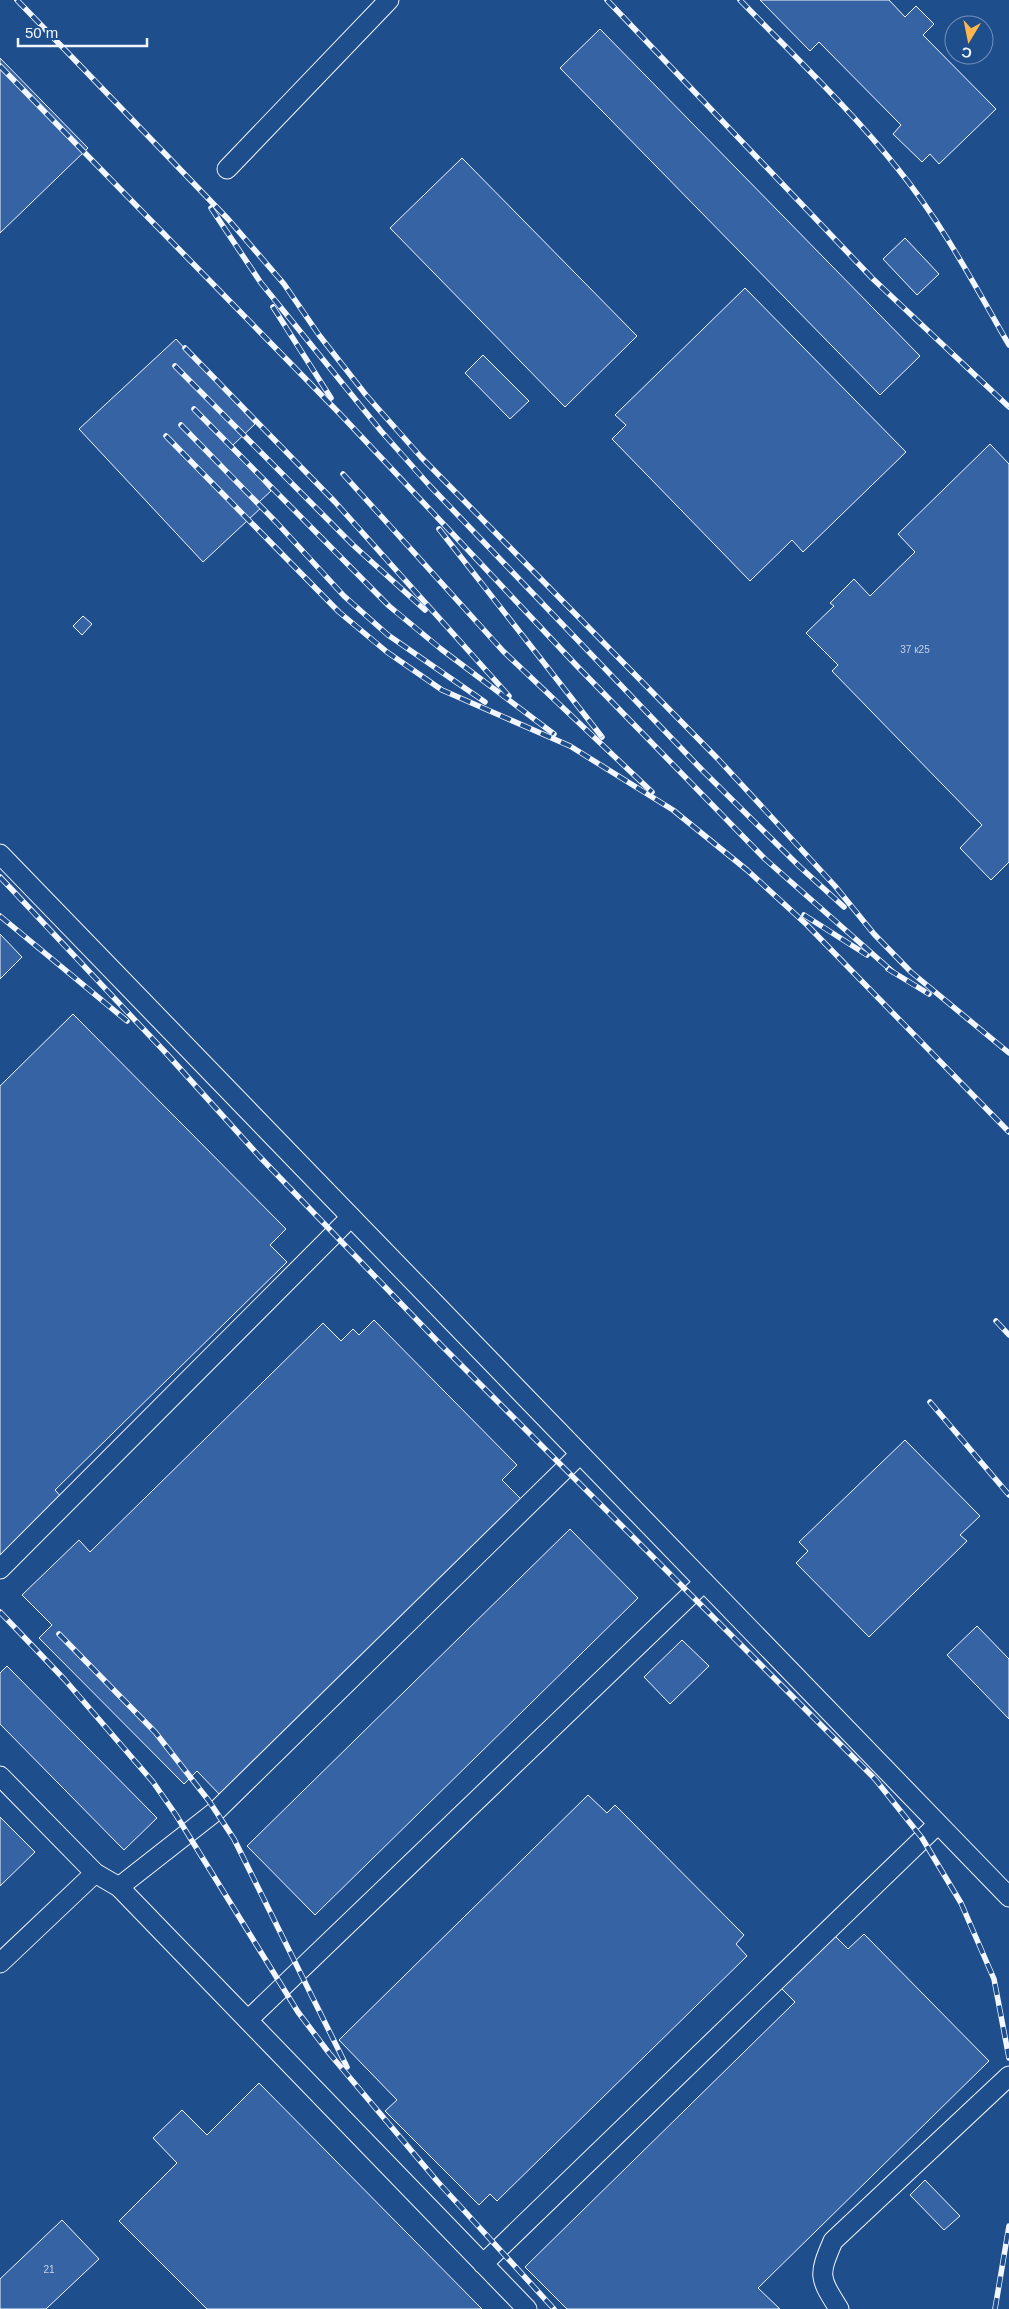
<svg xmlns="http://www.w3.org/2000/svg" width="1009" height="2309" font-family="Helvetica,sans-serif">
<rect width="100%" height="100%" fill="#1f4e8c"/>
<g fill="#3563a3" stroke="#f2f6ff">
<polygon points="760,0 889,0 905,17 916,6 934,24 923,35 996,109 939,164 930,154 922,162 893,134 901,125 819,42 810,51"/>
<polygon points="600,29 920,356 880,395 560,68"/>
<polygon points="0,58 88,148 0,233"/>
<polygon points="462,158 637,336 565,407 390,228"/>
<polygon points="905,238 939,274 917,295 883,259"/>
<polygon points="745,288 906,452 803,552 792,540 750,581 612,439 626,425 615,415"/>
<polygon points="176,339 255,424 231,447 271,491 259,502 263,506 203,562 79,429"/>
<polygon points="483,355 529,401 510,419 465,373"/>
<polygon points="990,444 1009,464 1009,862 991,880 960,848 982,825 832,671 838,665 806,633 834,606 830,603 854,579 870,596 915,552 898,534"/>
<polygon points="83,616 92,624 82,635 73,626"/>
<polygon points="0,934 22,957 0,979"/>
<polygon points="73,1014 286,1229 270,1245 287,1262 55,1490 65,1501 0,1565 0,1086"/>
<polygon points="374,1320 517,1465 502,1480 523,1501 222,1797 197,1771 184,1784 39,1638 52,1625 22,1595 79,1540 90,1552 323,1323 341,1341 353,1329 359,1335"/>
<polygon points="905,1440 980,1516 960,1535 967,1541 869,1637 796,1563 808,1551 799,1542"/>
<polygon points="570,1529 638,1598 315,1915 247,1846"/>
<polygon points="977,1626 1009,1659 1009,1719 947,1655"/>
<polygon points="682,1640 709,1666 670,1704 644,1677"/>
<polygon points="7,1666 157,1818 124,1850 0,1724 0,1673"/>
<polygon points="588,1795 607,1813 615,1805 744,1935 736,1944 747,1956 497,2201 490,2194 479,2205 385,2111 397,2100 339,2040"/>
<polygon points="0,1817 35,1852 0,1886"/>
<polygon points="827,1928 848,1949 864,1934 989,2061 758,2288 780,2309 567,2309 525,2267 795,2002 773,1980"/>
<polygon points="259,2083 482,2309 207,2309 119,2221 177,2163 153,2138 182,2110 207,2135"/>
<polygon points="925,2180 960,2216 944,2230 910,2195"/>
<polygon points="62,2220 99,2259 46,2309 0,2309 0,2279"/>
</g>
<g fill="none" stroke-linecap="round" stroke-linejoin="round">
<g stroke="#f2f6ff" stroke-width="21">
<g id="minor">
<polyline points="227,169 389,0"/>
<polyline points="0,854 1009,1897"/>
<polyline points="0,1569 351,1217"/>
<polyline points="0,1776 95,1873 119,1887 527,2309"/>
<polyline points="119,1887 216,1811 580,1454"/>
<polyline points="0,1963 95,1873"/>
<polyline points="248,2020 704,1582"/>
<polyline points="483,2264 938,1824"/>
<path d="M839 2309C819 2277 818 2276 833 2241L1009 2076"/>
</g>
</g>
<use href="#minor" stroke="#1f4e8c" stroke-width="19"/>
<g stroke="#f2f6ff" stroke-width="5.5">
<g id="rail">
<polyline points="17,0 228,219 284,284 319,335 366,395 421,457 718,759 835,886 874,934 911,972 1009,1053"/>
<polyline points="607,0 872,278 1009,407"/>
<path d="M740 0C793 55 850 109 898 169 942 223 974 284 1009 345"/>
<polyline points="0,66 341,415 576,665 765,859 893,972"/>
<polyline points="211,208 261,283 381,431 429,485 703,771 800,867 844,907"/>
<polyline points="273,307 331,398"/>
<polyline points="185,348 335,502 509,696"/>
<polyline points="175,366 353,545 425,610"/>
<polyline points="194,409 389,606 441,649 554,734"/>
<polyline points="181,425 277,523 344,596 388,635 485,702"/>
<polyline points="166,436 339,612 387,652 442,690 570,746 673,810 747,870 806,924 1009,1132"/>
<polyline points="343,474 503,651 652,792"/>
<polyline points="439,529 602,737"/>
<polyline points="0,877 166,1053 259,1156 440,1344 875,1779 922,1838 961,1903 994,1979 1009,2058"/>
<polyline points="804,915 867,955"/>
<polyline points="0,916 127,1021"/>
<polyline points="888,969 929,994"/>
<polyline points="996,1321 1009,1335"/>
<polyline points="930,1402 1009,1495"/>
<polyline points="0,1612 65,1680 153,1782 176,1815 298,2012 329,2053 437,2181 554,2309"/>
<polyline points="59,1634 155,1732 209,1801 234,1839 347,2067"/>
<polyline points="995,2309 1009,2226"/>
</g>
</g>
<use href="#rail" stroke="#1f4e8c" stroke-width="4" stroke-dasharray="11" stroke-linecap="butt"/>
</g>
<g text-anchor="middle" stroke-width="4" stroke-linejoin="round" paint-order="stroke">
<g font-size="10" fill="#c3d1e8">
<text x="915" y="653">37 к25</text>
<text x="49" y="2273">21</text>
</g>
</g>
<g transform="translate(969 40) rotate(190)"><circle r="24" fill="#1f4e8c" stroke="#7391ba"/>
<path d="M0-4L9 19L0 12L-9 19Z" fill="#ffb74d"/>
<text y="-8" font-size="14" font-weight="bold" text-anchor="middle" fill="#f2f6ff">С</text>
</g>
<path d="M18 38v8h129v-8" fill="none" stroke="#f2f6ff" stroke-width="2.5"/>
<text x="25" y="38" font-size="15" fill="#f2f6ff" stroke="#1f4e8c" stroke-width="4" paint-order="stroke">50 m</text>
</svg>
